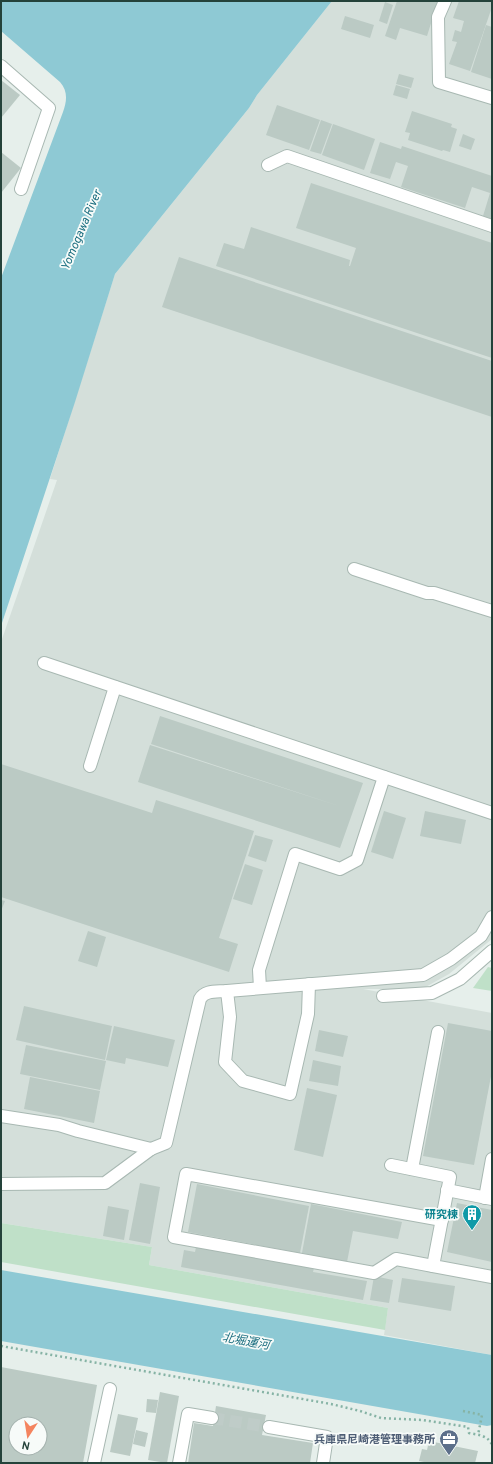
<svg xmlns="http://www.w3.org/2000/svg" width="493" height="1464" font-family="Overpass,'Noto Sans JP',sans-serif">
<rect width="100%" height="100%" fill="#e6efeb"/>
<polygon fill="#d4dfda" points="332,1 492,1 492,939 449,974 422,989 363,989 492,1013 492,1355 384,1335 388,1308 149,1265 152,1247 1,1223 1,642 57,480 50,479 115,274 249,108 257,95"/>
<g fill="#bfe0c8">
<polygon points="488,967 492,968 492,991 473,988"/>
<polygon points="1,1223 152,1247 149,1265 388,1308 385,1330 1,1262"/>
</g>
<g fill="#8ec9d4">
<path d="M1 1H332L257 95 249 108 115 274 75 402 1 626V278L63 112C67 101 68 91 60 82L1 31Z"/>
<polygon points="1,1270 492,1355 492,1425 487,1426 1,1341"/>
</g>
<g fill="#bbcac4" fill-rule="evenodd">
<polygon points="397,1 438,1 427,36 400,28 396,40 385,36"/>
<polygon points="459,1 492,1 492,7 470,71 449,64 457,42 452,41 455,30 461,32 464,21 453,18"/>
<polygon points="385,2 393,5 387,24 379,21"/>
<polygon points="345,16 374,25 370,38 341,29"/>
<polygon points="486,25 492,27 492,79 471,72"/>
<polygon points="399,74 414,78 411,88 396,84"/>
<polygon points="1,80 20,95 1,118"/>
<polygon points="396,85 410,89 407,99 393,95"/>
<polygon points="277,105 320,120 309,150 266,135"/>
<polygon points="412,111 452,124 451,127 457,129 450,152 443,150 442,151 408,140 410,133 405,132"/>
<polygon points="321,120 332,124 321,154 310,151"/>
<polygon points="333,124 375,139 364,170 322,155"/>
<polygon points="463,134 475,139 471,150 459,146"/>
<polygon points="380,142 401,149 402,146 492,176 492,219 483,216 490,193 472,187 465,208 401,187 408,166 396,162 390,179 370,173"/>
<polygon points="1,152 21,168 1,193"/>
<polygon points="311,183 492,243 492,358 216,266 224,243 244,249 251,227 350,260 349,266 350,266 356,248 296,228"/>
<polygon points="179,257 492,361 492,417 162,307"/>
<polygon points="160,716 363,783 340,848 138,782 150,745 342,807 151,744"/>
<polygon points="1,764 152,813 156,800 254,831 219,938 238,944 229,972 1,897"/>
<polygon points="384,811 406,818 393,859 371,852"/>
<polygon points="425,811 466,820 461,844 420,836"/>
<polygon points="255,835 273,840 266,862 248,856"/>
<polygon points="245,864 263,870 252,905 233,899"/>
<polygon points="1,900 5,901 1,911"/>
<polygon points="88,931 106,937 97,967 78,961"/>
<polygon points="24,1006 112,1026 105,1060 16,1040"/>
<polygon points="448,1023 492,1031 492,1071 474,1165 423,1156"/>
<polygon points="114,1026 175,1040 168,1067 126,1058 125,1064 106,1060"/>
<polygon points="319,1030 348,1036 343,1057 315,1051"/>
<polygon points="26,1045 106,1061 100,1090 20,1074"/>
<polygon points="313,1060 341,1066 338,1086 309,1081"/>
<polygon points="30,1077 100,1091 94,1123 24,1109"/>
<polygon points="307,1088 337,1095 323,1157 294,1150"/>
<polygon points="140,1183 160,1187 150,1244 129,1240"/>
<polygon points="197,1184 309,1206 300,1253 188,1232"/>
<polygon points="457,1203 492,1210 492,1262 447,1252"/>
<polygon points="311,1204 402,1222 398,1239 353,1231 347,1262 302,1253"/>
<polygon points="108,1206 129,1210 124,1240 103,1236"/>
<polygon points="196,1247 314,1268 313,1272 367,1281 363,1300 181,1267 184,1250 195,1252"/>
<polygon points="374,1276 393,1280 389,1303 370,1300"/>
<polygon points="402,1278 455,1286 451,1311 398,1302"/>
<path d="M1 1367 97 1385 83 1463H1ZM16 1424H40V1448H16Z"/>
<polygon points="160,1392 179,1396 167,1463 148,1460"/>
<polygon points="147,1399 158,1400 156,1413 146,1412"/>
<polygon points="216,1406 266,1415 262,1435 313,1443 310,1463 188,1463 194,1423 213,1426"/>
<polygon points="118,1414 138,1418 130,1456 110,1452"/>
<polygon points="136,1430 148,1433 145,1447 133,1444"/>
<polygon points="429,1441 478,1451 475,1463 424,1463 424,1462 419,1461 422,1449 427,1450"/>
</g>
<g fill="none" stroke-linecap="round" stroke-linejoin="round">
<polyline stroke="#bfccc8" stroke-width="12" stroke-dasharray="12 6" stroke-linecap="butt" points="212,1418 269,1427"/>
<g stroke="#a8b8b2" stroke-width="14">
<g id="minor">
<polyline points="445,1 438,17 439,82 492,98"/>
<polyline points="1,66 49,108 21,189"/>
<polyline points="268,165 287,156 492,226"/>
<polyline points="354,569 427,593 434,593 492,611"/>
<polyline points="44,663 492,813"/>
<polyline points="90,766 115,687"/>
<polyline points="260,988 259,970 295,854 340,869 357,860 384,777"/>
<polyline points="227,991 230,1017 225,1062 243,1081 290,1094 308,1014 309,984"/>
<polyline points="383,996 432,993 460,979 492,951"/>
<polyline points="1,1116 59,1125 78,1131 151,1149"/>
<polyline points="391,1165 450,1177 433,1266 492,1277"/>
<polyline points="412,1169 438,1032"/>
<path d="M1 1184 105 1183 151 1149 166 1143 200 999C205 990 216 992 227 991L423 975 451 959 481 936 492 917"/>
<polyline points="447,1190 492,1199"/>
<polyline points="485,1198 492,1159"/>
<polyline points="433,1266 396,1259 374,1273 174,1237 186,1174 442,1220"/>
<polyline points="269,1427 327,1437 323,1463"/>
<polyline points="94,1463 110,1389"/>
<polyline points="179,1463 188,1414 212,1418"/>
</g>
</g>
<g stroke="#86b3a5" stroke-width="2.5" stroke-dasharray="2 3" stroke-linecap="butt">
<path d="M1 1346 331 1404 360 1411 381 1418 422 1420 468 1427 469 1433C478 1435 488 1435 492 1445"/>
<polyline points="463,1411 482,1415 478,1435"/>
</g>
<use href="#minor" stroke="#fff" stroke-width="12"/>
</g>
<defs>
<g id="building-pin" transform="scale(1)"><path d="M0 17L-7.5 6A9.5 9.5 0 1 1 7.5 6Z" fill="#0f9aa8" stroke="#f7fbf9"/><path d="M-4-6H4V6H1V3H-1V6H-4ZM-2.5-4.3h1.7v1.8h-1.7ZM.8-4.3h1.7v1.8H.8ZM-2.5-1h1.7V.8h-1.7ZM.8-1h1.7V.8H.8Z" fill="#fff"/></g>
<g id="office-pin" transform="scale(1)"><path d="M0 17L-7.5 6A9.5 9.5 0 1 1 7.5 6Z" fill="#5c6f8a" stroke="#f7fbf9"/><path d="M-6-3h4V-5.5h4V-3h4V5H-6ZM-1-4.5V-3h2v-1.5ZM-6 0V1H6V0Z" fill="#fff"/></g>
</defs>
<g fill-rule="evenodd">
<use href="#building-pin" x="472" y="1214"/>
<use href="#office-pin" x="449" y="1439"/>
</g>
<g text-anchor="middle" stroke-width="3.5" stroke-linejoin="round" paint-order="stroke">
<g font-size="11" font-weight="bold" fill="#0d838f" stroke="#f7fbf9" text-anchor="end">
<text x="458" y="1218">研究棟</text>
</g>
<g font-size="11" font-weight="bold" fill="#4e5e75" stroke="#f7fbf9" text-anchor="end">
<text x="435" y="1443">兵庫県尼崎港管理事務所</text>
</g>
<g font-size="12" font-style="italic" fill="#1c6f80" stroke="#f7fbf9">
<text transform="translate(81 230) rotate(-67)" y="4">Yomogawa River</text>
<text transform="translate(246 1341) rotate(10)" y="4">北堀運河</text>
</g>
</g>
<rect width="493" height="1464" fill="none" stroke="#24423a" stroke-width="4"/>
<g transform="translate(28 1436) rotate(192)"><circle r="19" fill="#f7fbf9" stroke="#a3b1ad"/>
<path d="M0-3L7 15L0 10L-7 15Z" fill="#f4845f"/>
<text y="-6" font-size="11" font-weight="bold" text-anchor="middle" fill="#24423a">N</text>
</g>
</svg>
